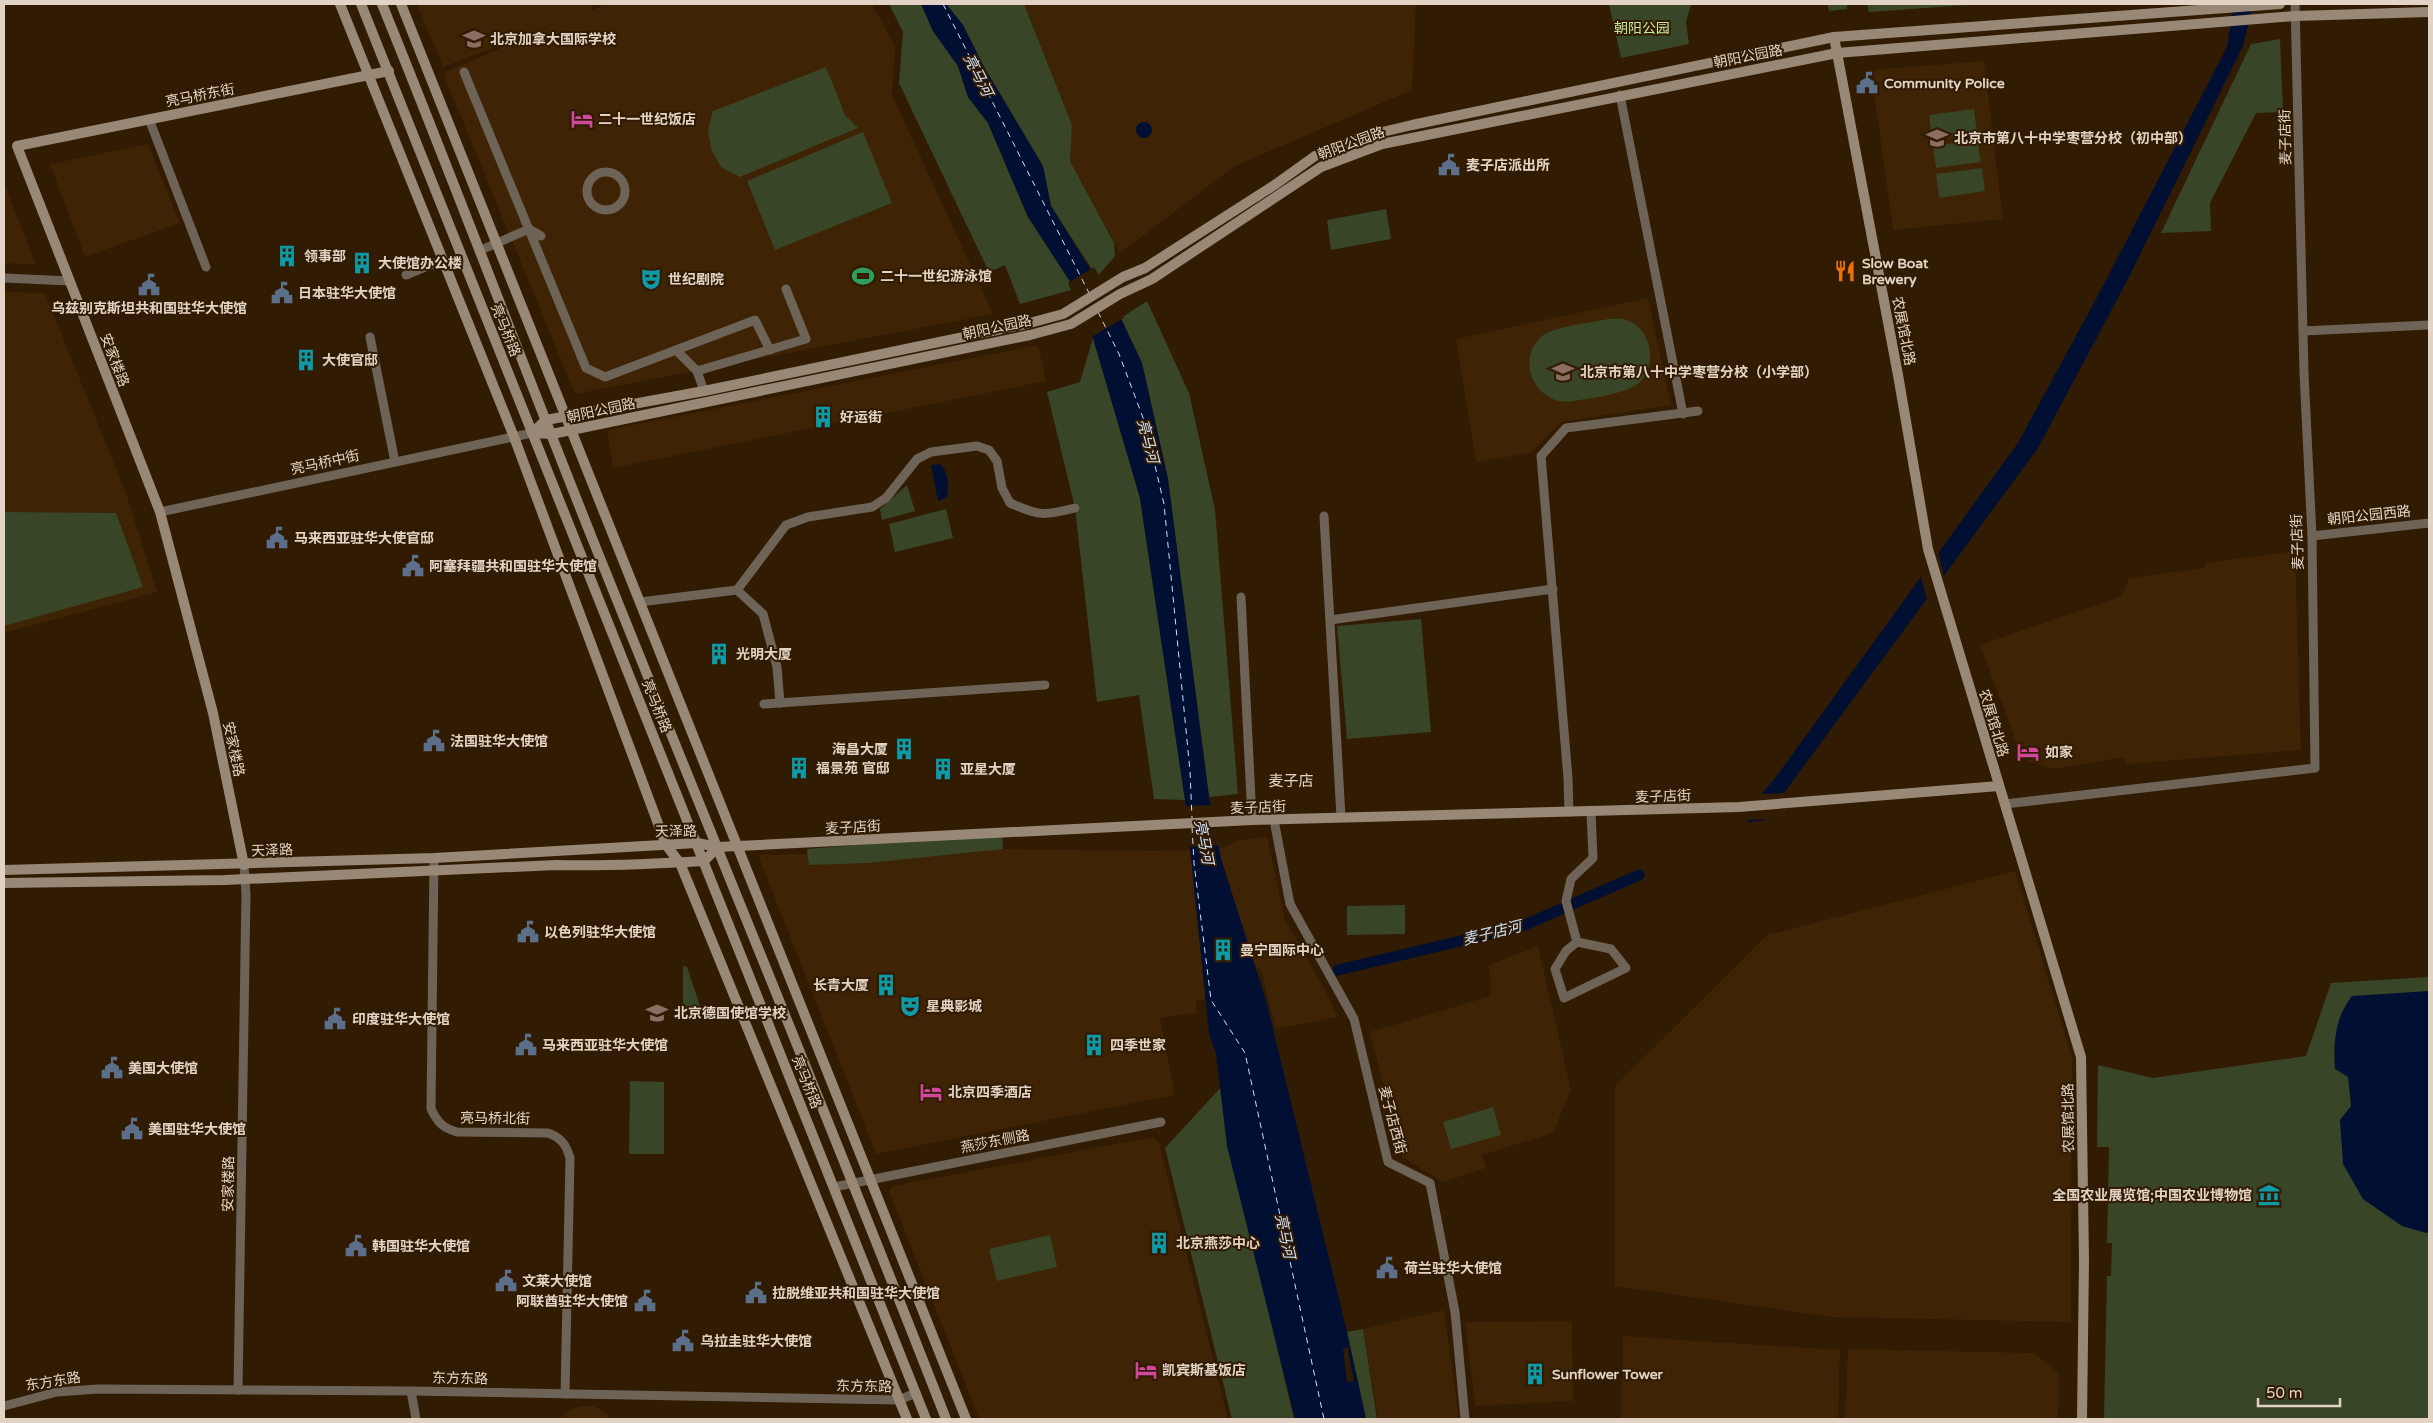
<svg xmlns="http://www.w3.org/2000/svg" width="2433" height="1423" font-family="'Varela Round','Noto Sans SC',sans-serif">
<rect width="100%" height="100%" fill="#311b03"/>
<g fill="#3e2304">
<polygon points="417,4 591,4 592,10 606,4 872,4 895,47 892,95 993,314 575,394 443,73 554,25 443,67"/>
<polygon points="1024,4 1416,4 1412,90 1235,166 1120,253 1070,161 1072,125"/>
<polygon points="1984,61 2003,219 1893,230 1871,70"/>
<polygon points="148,144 180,223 85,257 50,164"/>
<polygon points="4,183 36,265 4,263"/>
<polygon points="4,292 45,293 127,496 157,592 4,633"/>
<polygon points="1648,298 1671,405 1561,422 1531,453 1476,462 1456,339"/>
<polygon points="1038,345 1046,381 613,468 607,430"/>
<polygon points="2295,551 2301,750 2126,764 2124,757 2053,769 2028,761 2020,752 1980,645 2122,596 2129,578 2205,568 2205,563"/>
<polygon points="1267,837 1285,919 1331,1001 1337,1017 1276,1029 1260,967 1246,975 1245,989 1196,1001 1197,1013 1160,1018 1175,1095 876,1154 758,855 1003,849 1158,851 1223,848 1236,841"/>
<polygon points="2015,871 2072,1057 2071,1322 1832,1317 1615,1286 1615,1086 1767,935"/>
<polygon points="1538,946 1571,1090 1553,1133 1482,1155 1486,1168 1443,1182 1402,1157 1370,1032 1491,996 1489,965"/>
<polygon points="1153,1137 1159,1142 1228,1419 979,1419 889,1191 893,1186"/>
<polygon points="1444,1310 1459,1419 1378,1419 1363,1329"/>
<polygon points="1572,1321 1573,1401 1475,1406 1465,1322"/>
<polygon points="1623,1336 1840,1350 1838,1419 1621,1419"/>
<polygon points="1848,1349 2035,1353 2059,1375 2058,1419 1845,1419"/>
<polygon points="582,1406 593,1406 603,1411 612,1419 559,1419 571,1409"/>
</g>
<g fill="#384527">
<polygon points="889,4 921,4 933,31 958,66 968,97 988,123 1028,217 1075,289 1020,304 1005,265 989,272 899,83 903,32"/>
<polygon points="946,4 1024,4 1072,125 1070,161 1114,243 1115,256 1097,277 1051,206 1043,166 984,67 963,25"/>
<polygon points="1609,4 1691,4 1686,22 1689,44 1621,58"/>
<polygon points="1827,4 1981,4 1869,12 1867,4 1847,5 1847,9 1829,11"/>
<polygon points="2280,39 2283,112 2256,113 2210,203 2211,231 2161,233 2251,44"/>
<polygon points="826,67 845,115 858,128 740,177 721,167 711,149 708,130 713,111"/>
<polygon points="1974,109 1977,133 1932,139 1929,115"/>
<polygon points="863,132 892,203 775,250 747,181"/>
<polygon points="1977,140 1981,162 1936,168 1933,146"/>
<polygon points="1982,168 1985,191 1939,198 1936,174"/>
<polygon points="1386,209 1391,239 1331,250 1327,220"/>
<polygon points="1147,301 1189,393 1215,510 1238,794 1209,797 1168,479 1142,363 1121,318"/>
<path d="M1608 319C1613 319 1618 318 1623 319 1651 325 1659 364 1639 383 1626 394 1591 398 1574 401 1538 408 1513 361 1542 336 1555 326 1591 323 1608 319Z"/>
<polygon points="1093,338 1140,498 1185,800 1154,799 1139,695 1097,702 1075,508 1047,392 1080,382"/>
<polygon points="907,485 915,511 882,520 880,509"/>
<polygon points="946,509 953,538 895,552 889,524"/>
<polygon points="4,512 116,513 143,587 4,626"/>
<polygon points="1421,619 1431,732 1347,739 1337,626"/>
<polygon points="1002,833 1003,849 868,863 809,865 807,849"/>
<polygon points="1405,905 1405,934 1347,935 1347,906"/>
<polygon points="683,966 687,967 700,1006 683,1006"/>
<polygon points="2429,977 2429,1419 2104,1419 2107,1276 2111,1276 2112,1243 2107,1243 2109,1147 2097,1147 2098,1065 2153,1078 2306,1056 2331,983"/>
<polygon points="630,1081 664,1082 664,1154 629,1154"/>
<polygon points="1223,1085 1240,1190 1294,1419 1232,1419 1165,1148"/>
<polygon points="1493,1107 1501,1135 1451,1149 1443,1122"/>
<polygon points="1050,1235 1057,1267 997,1281 989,1249"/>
<polygon points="1363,1329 1377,1419 1378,1419 1366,1419 1347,1332"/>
</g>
<g fill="#000f32">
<polygon points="921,4 946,4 963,25 984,67 1043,166 1051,206 1120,317 1142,363 1168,479 1209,797 1221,859 1266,1000 1347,1332 1366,1419 1295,1419 1227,1146 1216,1054 1209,1033 1185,800 1140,498 1093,338 1075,289 1028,217 988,123 968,97 958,66 933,31"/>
<polygon points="2234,4 2253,4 2243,46 2128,279 2038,448 1764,820 1749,822 1743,816 1776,777 2018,443 2103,286 2227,47"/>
<circle cx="1144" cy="130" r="8"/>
<path d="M940 464C949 473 949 485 947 497L938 501 931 465Z"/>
<path d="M2429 991V1232L2426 1233 2402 1226 2363 1199 2343 1164 2340 1120 2351 1106 2348 1077 2335 1069C2333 1044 2335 1017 2352 996Z"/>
</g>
<g fill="#311b03">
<polygon points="1094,267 1124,318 1090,338 1068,283"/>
<polygon points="1938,550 1945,580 1928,604 1920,574"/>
<polygon points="1787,793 1768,819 1744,820 1741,817 1741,814 1758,794"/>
<polygon points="1213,805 1221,845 1187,847 1183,806"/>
<polygon points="1350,1347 1348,1350 1354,1381 1347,1382 1343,1349"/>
</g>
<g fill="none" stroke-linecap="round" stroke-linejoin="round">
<polyline stroke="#000f32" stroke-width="11" points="1338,970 1520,927 1639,875"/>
<g stroke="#cce0fb" stroke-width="1" stroke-dasharray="6 5" stroke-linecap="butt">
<polyline points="943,4 1089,293"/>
<polyline points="1098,312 1119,354 1145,423 1164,504 1190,771 1192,818"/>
<polyline points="1192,827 1194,863 1211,1000 1245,1053 1324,1419"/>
</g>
<g stroke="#6d6357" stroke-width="9">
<polyline points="464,72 586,368 605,377 755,320 770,350"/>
<polyline points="1620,95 1683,414"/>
<polyline points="149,119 206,267"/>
<circle cx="606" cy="191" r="19"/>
<polyline points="481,250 529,229 541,236"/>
<polyline points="406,275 442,260"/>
<polyline points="4,278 70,281"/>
<polyline points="2303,331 2429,325"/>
<polyline points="370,337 395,462"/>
<polyline points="676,350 697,371 806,339 786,289"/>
<polyline points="697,371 704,391"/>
<polyline points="160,512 532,433"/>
<polyline points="1324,516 1341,817"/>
<polyline points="2312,536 2429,523"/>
<path d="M737 590 786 525 808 517 872 507 886 498 917 459 931 452 977 446 989 450 997 461 1002 488 1010 503C1040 516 1043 516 1075 508"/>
<polyline points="1241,597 1252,820"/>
<polyline points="640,602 737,590 763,614 777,667 780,703"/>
<polyline points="1330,620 1553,589"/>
<polyline points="764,704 1045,685"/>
<polyline points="2005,804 2315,768 2312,536 2304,373 2295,4"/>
<polyline points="1569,812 1568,778 1541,456 1566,428 1698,411"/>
<polyline points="1274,820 1290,904 1354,1019 1388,1162 1430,1183 1455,1312 1465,1419"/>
<path d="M434 858 431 1109C438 1123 443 1128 457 1132L548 1133C562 1138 566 1145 570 1158L565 1394"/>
<polyline points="1577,942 1611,949 1626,968 1564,998 1555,969 1566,951 1577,942 1566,901 1571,879 1593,858 1591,812"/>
<polyline points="834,1187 1161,1122"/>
<polyline points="238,1390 246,894 244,865"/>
<polyline points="411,1391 416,1419"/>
<polyline points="4,1406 57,1392 98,1389 411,1391 899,1400 916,1393"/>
</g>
<g stroke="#998875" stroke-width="10">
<polyline points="340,4 514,437 666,845 680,863 907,1419"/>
<polyline points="361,4 926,1419"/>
<path d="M382 4C454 181 521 360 592 538 710 832 831 1124 946 1419"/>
<polyline points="401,4 966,1419"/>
<polyline points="1834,37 1898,375 1928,549 2081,1057 2084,1261 2082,1419"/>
<polyline points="532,433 552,434 1030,335 1071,324 1120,294 1152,279 1321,167 1382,144 1837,53 2295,16 2429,12"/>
<polyline points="532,433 546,420 704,391 1026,324 1063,314 1123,277 1145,268 1276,184 1315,156 1378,133 1412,125 1834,37 2280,4"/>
<polyline points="244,865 213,713 160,512 17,146 389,71"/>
<polyline points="4,870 434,858 697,843 718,847 1252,820 1739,807 1999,786"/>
<path d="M4 883 225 880 556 865C606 866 655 864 704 861L718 847"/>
</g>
</g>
<defs>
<g id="school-bare" transform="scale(1.725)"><path d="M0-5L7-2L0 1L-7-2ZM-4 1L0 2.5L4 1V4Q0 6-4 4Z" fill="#8d6e63" stroke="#311b03" stroke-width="2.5" paint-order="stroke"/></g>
<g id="civic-bare" transform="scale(1.725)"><path d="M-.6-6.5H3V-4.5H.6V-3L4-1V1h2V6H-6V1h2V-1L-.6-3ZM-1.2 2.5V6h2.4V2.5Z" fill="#5c6f8a" stroke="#311b03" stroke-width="2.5" paint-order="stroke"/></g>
<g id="hotel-bare" transform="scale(1.725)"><path d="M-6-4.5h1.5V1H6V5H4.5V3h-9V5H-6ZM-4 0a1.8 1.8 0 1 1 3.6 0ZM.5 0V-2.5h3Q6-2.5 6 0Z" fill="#d1479c" stroke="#311b03" stroke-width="2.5" paint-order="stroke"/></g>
<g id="building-bare" transform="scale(1.725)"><path d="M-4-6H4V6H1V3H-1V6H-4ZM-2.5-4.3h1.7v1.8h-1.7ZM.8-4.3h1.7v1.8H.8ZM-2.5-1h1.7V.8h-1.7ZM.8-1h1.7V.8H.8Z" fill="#0f9aa8" stroke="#311b03" stroke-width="2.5" paint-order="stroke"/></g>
<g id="restaurant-bare" transform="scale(1.725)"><path d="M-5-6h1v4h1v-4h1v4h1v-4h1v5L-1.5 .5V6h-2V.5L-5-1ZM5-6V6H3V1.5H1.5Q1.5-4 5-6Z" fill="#e8710a" stroke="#311b03" stroke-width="2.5" paint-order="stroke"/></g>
<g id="stadium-bare" transform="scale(1.725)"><path d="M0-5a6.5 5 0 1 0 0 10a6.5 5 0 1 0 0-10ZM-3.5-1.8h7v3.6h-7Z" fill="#2e9e5b" stroke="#311b03" stroke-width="2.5" paint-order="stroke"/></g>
<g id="theatre-bare" transform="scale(1.725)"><path d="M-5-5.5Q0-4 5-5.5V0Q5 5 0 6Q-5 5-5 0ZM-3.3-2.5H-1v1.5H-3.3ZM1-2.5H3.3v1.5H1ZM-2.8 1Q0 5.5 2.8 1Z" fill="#0f9aa8" stroke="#311b03" stroke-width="2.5" paint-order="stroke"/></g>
<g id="museum-bare" transform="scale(1.725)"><path d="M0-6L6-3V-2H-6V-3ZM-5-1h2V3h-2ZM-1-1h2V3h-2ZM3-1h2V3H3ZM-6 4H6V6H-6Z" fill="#0f9aa8" stroke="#311b03" stroke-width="2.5" paint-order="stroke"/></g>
</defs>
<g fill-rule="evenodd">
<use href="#school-bare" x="474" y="39"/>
<use href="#civic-bare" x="1867" y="83"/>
<use href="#hotel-bare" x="582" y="119"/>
<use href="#school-bare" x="1937" y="138"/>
<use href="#civic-bare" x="1449" y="165"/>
<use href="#building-bare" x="287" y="256"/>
<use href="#building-bare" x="362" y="263"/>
<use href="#restaurant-bare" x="1845" y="271"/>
<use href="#stadium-bare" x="863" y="276"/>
<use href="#theatre-bare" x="651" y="279"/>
<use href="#civic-bare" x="149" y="285"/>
<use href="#civic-bare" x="282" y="293"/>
<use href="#building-bare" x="306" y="360"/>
<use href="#school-bare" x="1563" y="372"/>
<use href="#building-bare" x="823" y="417"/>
<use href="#civic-bare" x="277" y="538"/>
<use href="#civic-bare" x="413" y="566"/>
<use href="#building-bare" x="719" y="654"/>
<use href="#civic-bare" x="434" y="741"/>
<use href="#building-bare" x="904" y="749"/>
<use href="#hotel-bare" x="2028" y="752"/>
<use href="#building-bare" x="799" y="768"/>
<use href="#building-bare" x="943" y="769"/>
<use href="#civic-bare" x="528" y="932"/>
<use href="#building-bare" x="1223" y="950"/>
<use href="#building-bare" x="886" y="985"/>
<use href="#theatre-bare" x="910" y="1006"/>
<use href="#school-bare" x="657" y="1013"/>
<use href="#civic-bare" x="335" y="1019"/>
<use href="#civic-bare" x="526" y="1045"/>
<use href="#building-bare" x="1094" y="1045"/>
<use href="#civic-bare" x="112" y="1068"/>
<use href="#hotel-bare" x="931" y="1092"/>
<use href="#civic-bare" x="132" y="1129"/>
<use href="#museum-bare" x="2269" y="1195"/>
<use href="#building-bare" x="1159" y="1243"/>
<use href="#civic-bare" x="356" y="1246"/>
<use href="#civic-bare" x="1387" y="1268"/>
<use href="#civic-bare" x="506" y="1281"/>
<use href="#civic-bare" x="756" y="1293"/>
<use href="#civic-bare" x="645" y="1301"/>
<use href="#civic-bare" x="683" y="1341"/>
<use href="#hotel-bare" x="1146" y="1370"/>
<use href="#building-bare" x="1535" y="1374"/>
</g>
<g text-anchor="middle" stroke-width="4" stroke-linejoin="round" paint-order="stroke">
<g font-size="14" fill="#c5e79a" stroke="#311b03">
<text x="1642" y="33">朝阳公园</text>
</g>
<g font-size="14" font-weight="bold" fill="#e2d3c5" stroke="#311b03" text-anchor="start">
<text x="490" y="44">北京加拿大国际学校</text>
<text x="1884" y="88">Community Police</text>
<text x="598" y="124">二十一世纪饭店</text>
<text x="1954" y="143">北京市第八十中学枣营分校（初中部）</text>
<text x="1466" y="170">麦子店派出所</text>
<text x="304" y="261">领事部</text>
<text x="378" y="268">大使馆办公楼</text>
<text x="1862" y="268">Slow Boat<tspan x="1862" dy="16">Brewery</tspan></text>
<text x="880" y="281">二十一世纪游泳馆</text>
<text x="668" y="284">世纪剧院</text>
<text x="298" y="298">日本驻华大使馆</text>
<text x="149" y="313" text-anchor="middle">乌兹别克斯坦共和国驻华大使馆</text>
<text x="322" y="365">大使官邸</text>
<text x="1580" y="377">北京市第八十中学枣营分校（小学部）</text>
<text x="840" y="422">好运街</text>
<text x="294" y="543">马来西亚驻华大使官邸</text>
<text x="429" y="571">阿塞拜疆共和国驻华大使馆</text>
<text x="736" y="659">光明大厦</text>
<text x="450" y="746">法国驻华大使馆</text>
<text x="888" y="754" text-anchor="end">海昌大厦</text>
<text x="2045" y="757">如家</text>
<text x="816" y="773">福景苑 官邸</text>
<text x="960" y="774">亚星大厦</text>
<text x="544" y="937">以色列驻华大使馆</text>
<text x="1240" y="955">曼宁国际中心</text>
<text x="869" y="990" text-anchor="end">长青大厦</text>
<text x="926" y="1011">星典影城</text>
<text x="674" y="1018">北京德国使馆学校</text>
<text x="352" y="1024">印度驻华大使馆</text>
<text x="542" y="1050">马来西亚驻华大使馆</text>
<text x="1110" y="1050">四季世家</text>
<text x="128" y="1073">美国大使馆</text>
<text x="948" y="1097">北京四季酒店</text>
<text x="148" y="1134">美国驻华大使馆</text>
<text x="2252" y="1200" text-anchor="end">全国农业展览馆;中国农业博物馆</text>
<text x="1176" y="1248">北京燕莎中心</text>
<text x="372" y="1251">韩国驻华大使馆</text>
<text x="1404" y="1273">荷兰驻华大使馆</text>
<text x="522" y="1286">文莱大使馆</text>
<text x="772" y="1298">拉脱维亚共和国驻华大使馆</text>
<text x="628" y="1306" text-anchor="end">阿联酋驻华大使馆</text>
<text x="700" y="1346">乌拉圭驻华大使馆</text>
<text x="1162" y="1375">凯宾斯基饭店</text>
<text x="1552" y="1379">Sunflower Tower</text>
</g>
<g font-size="14" fill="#e2d3c5" stroke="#311b03">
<text transform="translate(1748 56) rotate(-11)" y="5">朝阳公园路</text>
<text transform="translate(200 95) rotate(-11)" y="5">亮马桥东街</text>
<text transform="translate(2285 137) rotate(-91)" y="5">麦子店街</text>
<text transform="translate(1351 143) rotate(-20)" y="5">朝阳公园路</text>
<text transform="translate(997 327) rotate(-12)" y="5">朝阳公园路</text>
<text transform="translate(506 330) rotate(68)" y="5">亮马桥路</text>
<text transform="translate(1904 331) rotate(79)" y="5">农展馆北路</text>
<text transform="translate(115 360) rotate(69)" y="5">安家楼路</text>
<text transform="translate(601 410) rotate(-12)" y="5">朝阳公园路</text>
<text transform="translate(325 462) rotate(-12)" y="5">亮马桥中街</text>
<text transform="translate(2369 515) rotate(-6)" y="5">朝阳公园西路</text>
<text transform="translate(2297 542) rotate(-92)" y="5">麦子店街</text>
<text transform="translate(657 706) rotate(68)" y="5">亮马桥路</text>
<text transform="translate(1994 723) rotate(73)" y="5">农展馆北路</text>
<text transform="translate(234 749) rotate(78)" y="5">安家楼路</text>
<text transform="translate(1663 796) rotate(-2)" y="5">麦子店街</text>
<text transform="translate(1258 807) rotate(-2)" y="5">麦子店街</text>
<text transform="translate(853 827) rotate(-3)" y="5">麦子店街</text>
<text transform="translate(676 831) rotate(-1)" y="5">天泽路</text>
<text transform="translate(272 850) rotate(-2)" y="5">天泽路</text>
<text transform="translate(807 1082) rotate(68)" y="5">亮马桥路</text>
<text transform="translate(495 1118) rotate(1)" y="5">亮马桥北街</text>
<text transform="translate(2068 1118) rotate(-91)" y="5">农展馆北路</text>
<text transform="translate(1393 1120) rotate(75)" y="5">麦子店西街</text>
<text transform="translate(995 1141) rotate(-11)" y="5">燕莎东侧路</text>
<text transform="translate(228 1184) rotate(-89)" y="5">安家楼路</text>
<text transform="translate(460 1378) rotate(1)" y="5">东方东路</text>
<text transform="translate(53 1381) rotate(-9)" y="5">东方东路</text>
<text transform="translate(864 1386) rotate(1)" y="5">东方东路</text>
</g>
<g font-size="15" font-style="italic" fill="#cce0fb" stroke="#311b03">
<text transform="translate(978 75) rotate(63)" y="5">亮马河</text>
<text transform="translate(1148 441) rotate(75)" y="5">亮马河</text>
<text transform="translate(1204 842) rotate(79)" y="5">亮马河</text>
<text transform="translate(1492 933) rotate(-14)" y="5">麦子店河</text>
<text transform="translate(1285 1236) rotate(78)" y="5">亮马河</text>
</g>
<g font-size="15" fill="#e2d3c5" stroke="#311b03">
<text x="1291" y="786">麦子店</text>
</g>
</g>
<rect width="2433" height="1423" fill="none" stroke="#e2d3c5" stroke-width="10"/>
<path d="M2258 1398v8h82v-8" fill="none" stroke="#e2d3c5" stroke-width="2.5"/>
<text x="2266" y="1398" font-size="15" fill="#e2d3c5" stroke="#311b03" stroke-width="4" paint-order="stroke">50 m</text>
</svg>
